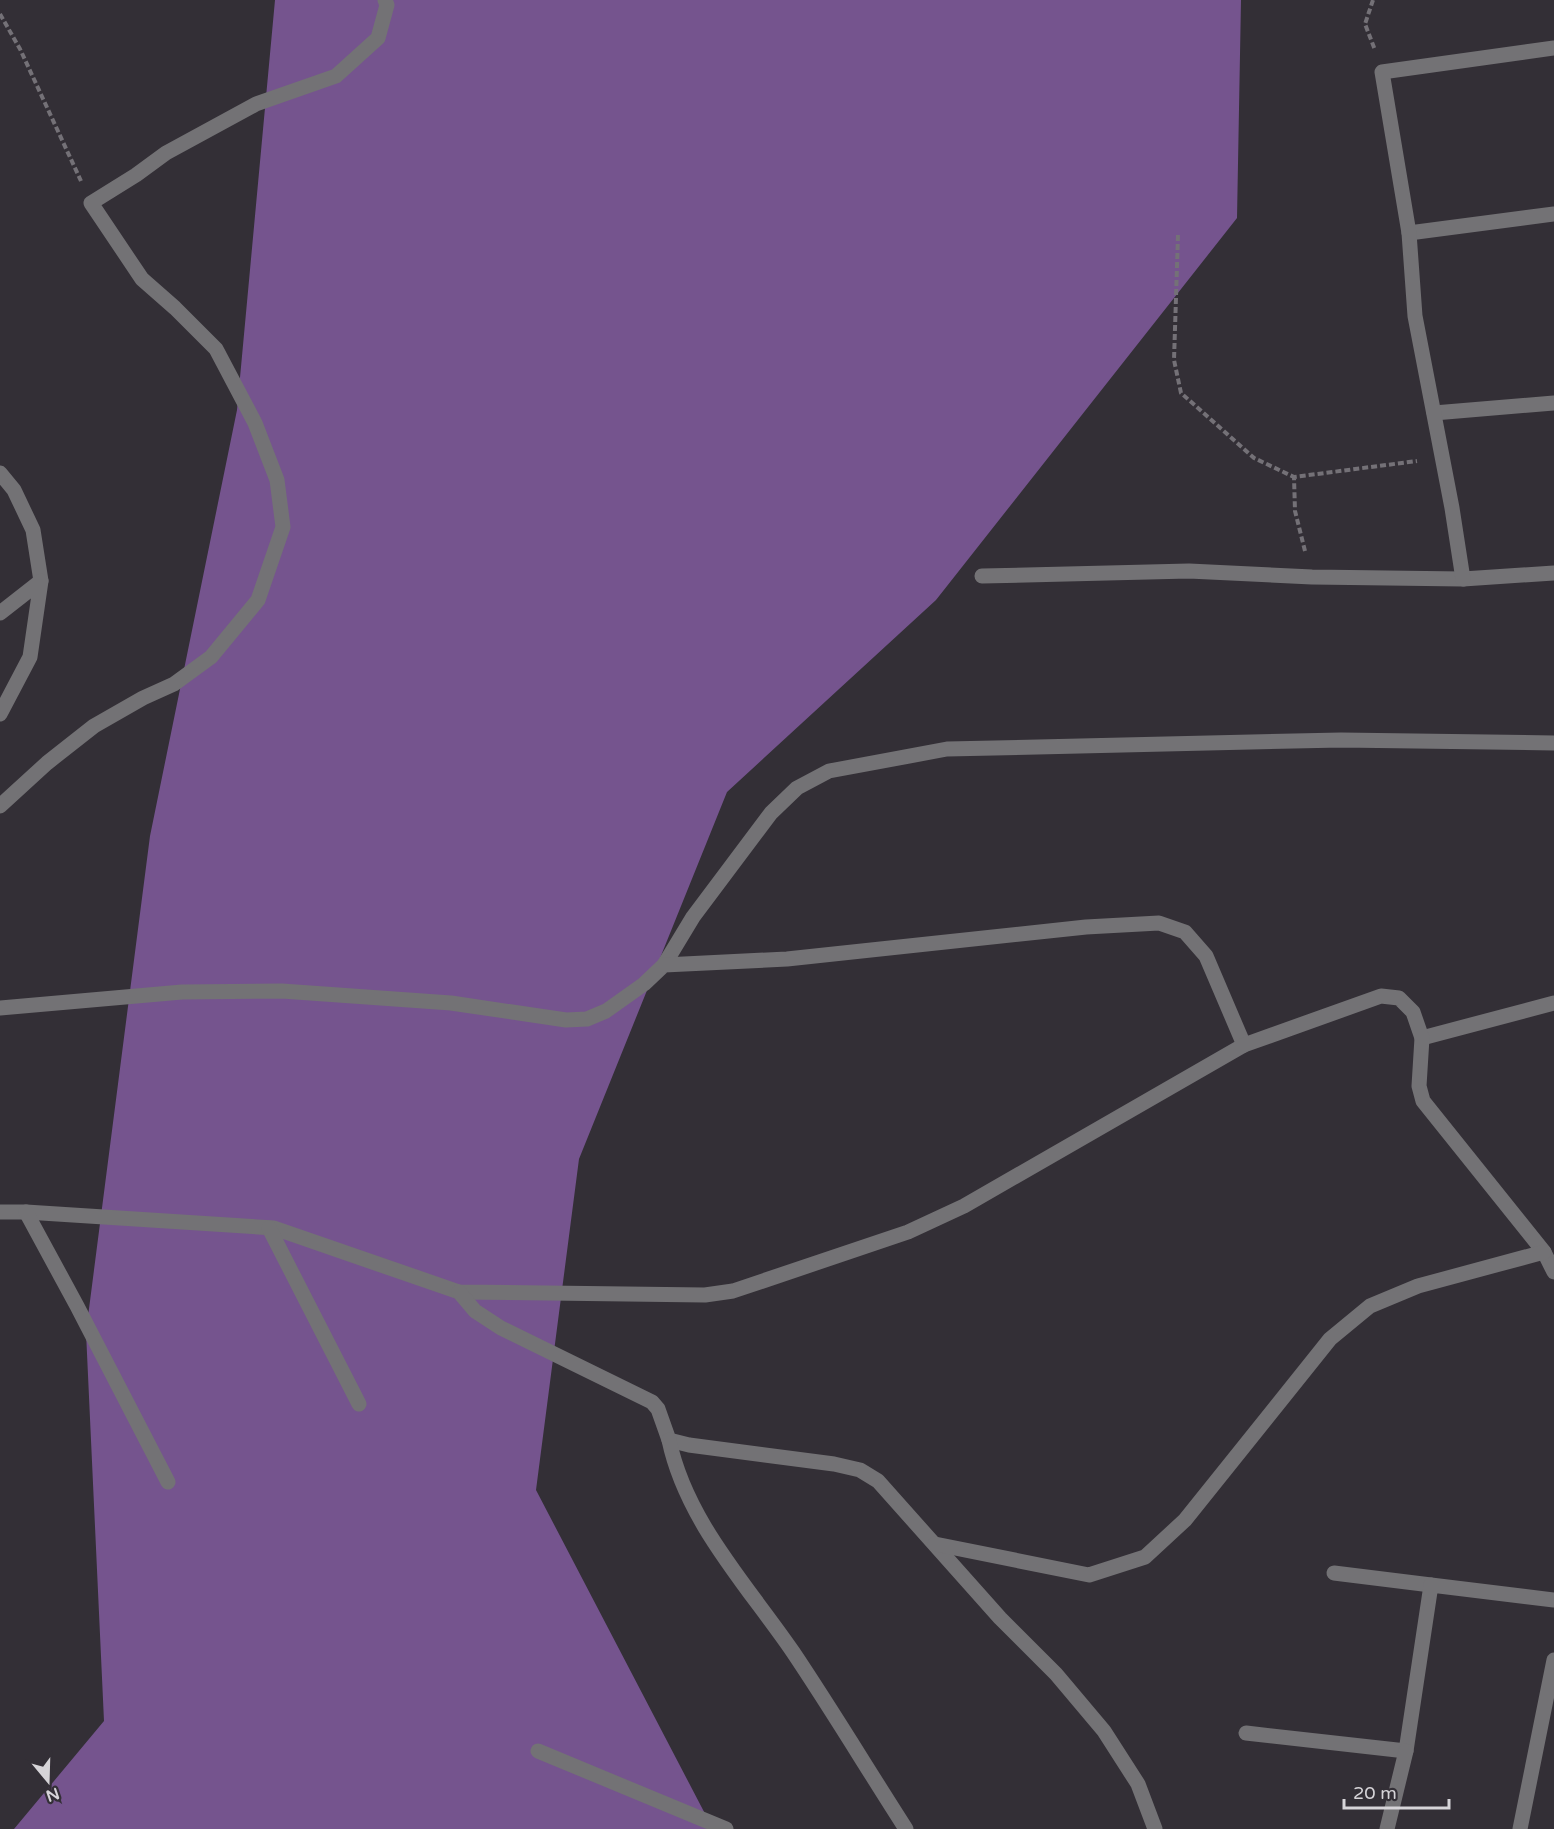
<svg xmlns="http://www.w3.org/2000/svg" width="1554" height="1829" font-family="'Varela Round',sans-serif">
<rect width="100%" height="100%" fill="#332f36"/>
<polygon fill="#75548e" points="275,0 1241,0 1237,218 936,600 727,792 579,1159 536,1490 713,1829 14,1829 104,1721 86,1332 150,836 237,410"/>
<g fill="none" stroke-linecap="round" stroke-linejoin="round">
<g stroke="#747177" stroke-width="4" stroke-dasharray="6 3" stroke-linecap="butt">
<polyline points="1373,0 1365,24 1375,50"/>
<polyline points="0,14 20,49 81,181"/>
<polyline points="1178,235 1174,360 1181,393 1254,458 1294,477"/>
<polyline points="1305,551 1295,511 1294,477 1417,461"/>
</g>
<g stroke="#737275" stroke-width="15">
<polyline points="1409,233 1554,214"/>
<polyline points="1434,413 1554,403"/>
<polyline points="0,473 14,490 33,530 41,581"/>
<polyline points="982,576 1189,571 1312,577 1463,579 1554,573"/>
<polyline points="1463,579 1452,508 1415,316 1409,233 1382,72 1554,48"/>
<polyline points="0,613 41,581 30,657 0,714"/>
<polyline points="0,806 47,763 94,726 143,698 174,684 211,657 258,600 283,527 277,480 255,423 216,349 175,308 142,279 91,203 136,175 166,153 256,104 336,76 378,38 387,5 385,0"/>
<polyline points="664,965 693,917 771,813 797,788 829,771 947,749 1341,740 1554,743"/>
<polyline points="0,1008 182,992 282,991 451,1003 566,1020 587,1019 606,1011 644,984 664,965 787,959 1086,927 1159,923 1185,932 1206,956 1244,1045"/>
<polyline points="1422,1038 1554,1003"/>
<polyline points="0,1212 26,1212 274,1228 459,1292 705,1295 733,1291 908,1232 964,1206 1244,1045 1381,996 1399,998 1413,1012 1422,1038 1419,1086 1423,1101 1544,1252 1554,1272"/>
<polyline points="26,1212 77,1306 168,1482"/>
<polyline points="269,1228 359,1404"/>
<polyline points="459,1292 475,1311 501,1328 652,1402 658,1409 669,1440 689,1445 834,1464 860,1470 878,1481 1000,1618 1056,1674 1104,1731 1138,1784 1155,1829"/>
<path d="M669 1440C686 1521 747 1585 793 1652 832 1710 868 1770 906 1829"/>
<polyline points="935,1544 1089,1575 1145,1557 1185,1520 1330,1339 1370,1306 1418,1286 1544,1252"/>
<polyline points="1334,1573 1431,1585"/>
<polyline points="1246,1733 1406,1751 1431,1585 1554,1600"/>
<polyline points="538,1751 726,1829"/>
<polyline points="1387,1829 1406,1751"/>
<polyline points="1520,1829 1554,1660"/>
</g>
</g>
<g transform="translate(48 1781) rotate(161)" stroke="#332f36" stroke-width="4.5" paint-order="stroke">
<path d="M0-4.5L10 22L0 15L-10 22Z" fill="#d6d4d8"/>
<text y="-9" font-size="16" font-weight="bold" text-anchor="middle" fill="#d6d4d8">N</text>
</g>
<path d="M1344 1799v9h105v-9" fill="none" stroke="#d6d4d8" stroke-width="3"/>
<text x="1353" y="1799" font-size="18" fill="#d6d4d8" stroke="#332f36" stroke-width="4.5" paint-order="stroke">20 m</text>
</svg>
